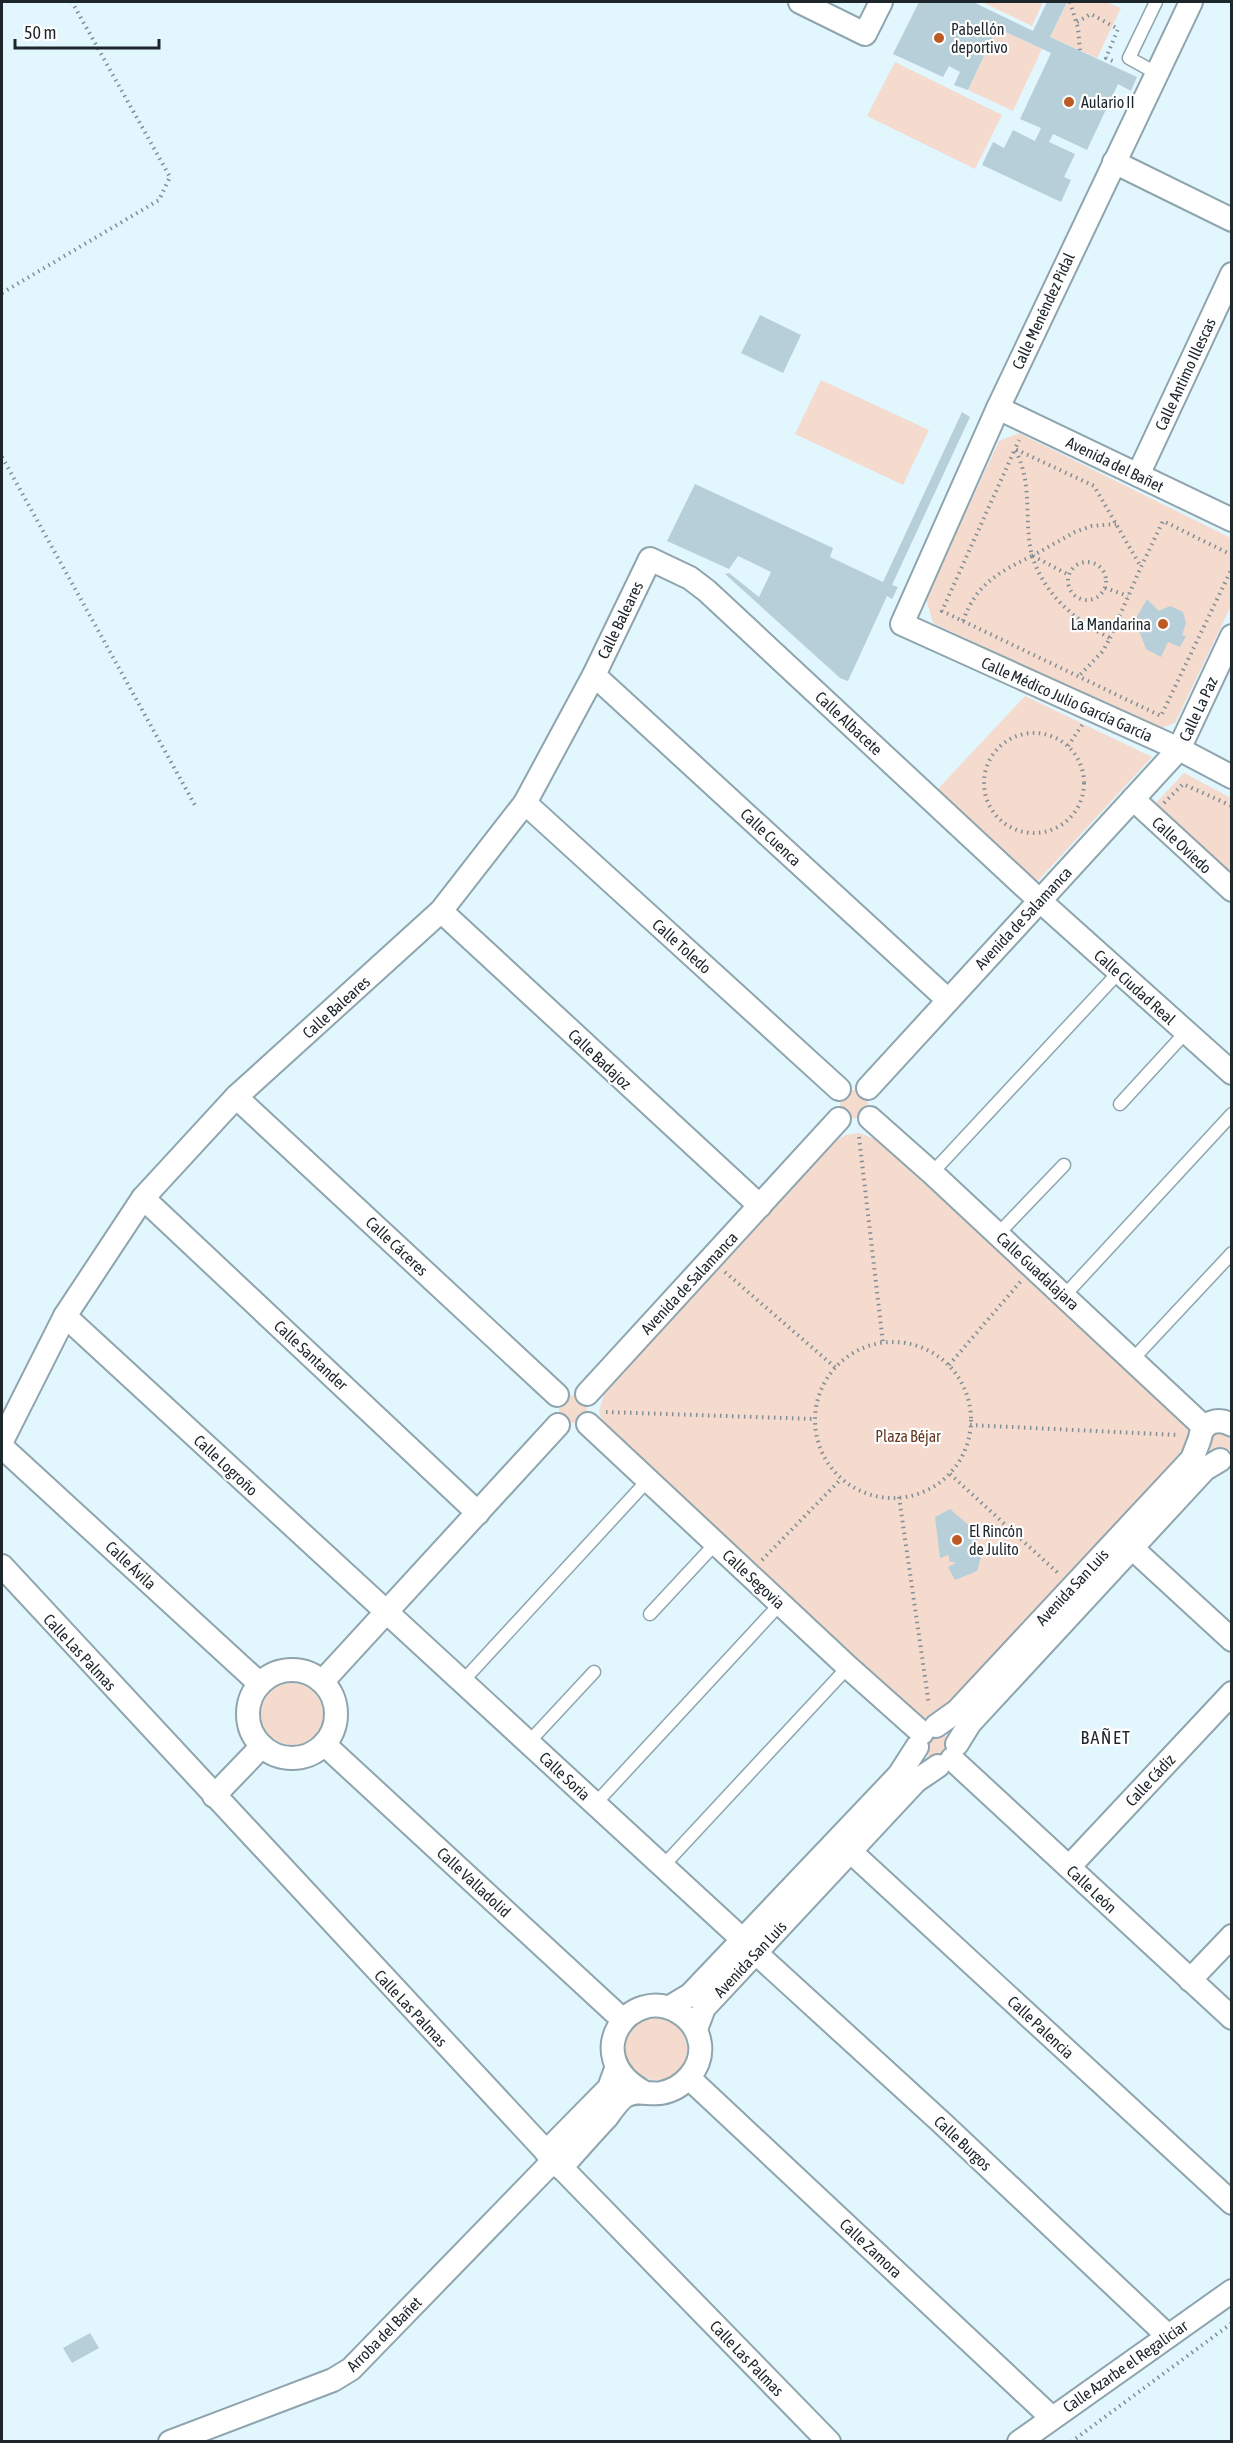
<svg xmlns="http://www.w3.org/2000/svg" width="1233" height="2443" font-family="'Asap Condensed',sans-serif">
<rect width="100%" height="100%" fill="#e2f6fe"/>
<g fill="#f5dace">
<polygon points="982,2 1043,2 1032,26"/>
<polygon points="1067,2 1106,2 1121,8 1097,58 1050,37"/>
<polygon points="997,28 1042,49 1013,111 968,90"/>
<polygon points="895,62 1002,115 975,169 867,116"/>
<polygon points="821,380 929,430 903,485 795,434"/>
<polygon points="1019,433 1231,538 1231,606 1175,723 1159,729 933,623 926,598 999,441"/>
<polygon points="1025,696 1152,757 1034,885 935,792"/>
<polygon points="1184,773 1231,798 1231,877 1154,805"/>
<circle cx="854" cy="1104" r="14"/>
<path d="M859 1133 875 1139 1185 1420C1193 1431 1192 1438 1187 1450L949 1707 931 1719 916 1715 757 1565 606 1428 599 1412 604 1394 836 1141 846 1135Z"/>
<circle cx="573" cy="1409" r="14"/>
<path d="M1208 1431 1231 1434 1230 1449C1222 1455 1212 1454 1206 1446Z"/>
<circle cx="292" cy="1714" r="31"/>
<circle cx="937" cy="1746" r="13"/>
<circle cx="656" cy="2049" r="31"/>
</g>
<g fill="#b7cfd9">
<polygon points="919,2 973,2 1033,31 1047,2 1067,2 1050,37 1137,77 1131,91 1118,84 1087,150 1053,134 1049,142 1075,154 1064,177 1071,180 1061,202 982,165 993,142 1004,148 1013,130 1035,141 1041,128 1020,119 1051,53 997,28 968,90 954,85 960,72 949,66 943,77 893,54"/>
<polygon points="760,315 801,335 783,373 741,353"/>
<polygon points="962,412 970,417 892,585 898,587 892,599 887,596 848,681 840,678 725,574 729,573 759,597 771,572 738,556 729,569 667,541 695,484 833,548 830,557 883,582"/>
<polygon points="1147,599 1159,611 1170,606 1183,612 1186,623 1182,635 1186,636 1180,647 1168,642 1161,657 1146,649 1135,620"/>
<polygon points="950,1509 981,1536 974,1544 983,1550 977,1571 955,1580 948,1567 956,1563 949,1561 949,1555 940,1558 935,1517"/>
<polygon points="90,2333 99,2348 72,2363 63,2348"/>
</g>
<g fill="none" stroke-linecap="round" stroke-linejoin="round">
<g stroke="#8ea5ae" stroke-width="15">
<g id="lane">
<polyline points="1156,2 1129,58 1156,73"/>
<polyline points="1120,1104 1186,1032"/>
<polyline points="932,1173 1119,972"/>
<polyline points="998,1234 1064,1165"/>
<polyline points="1064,1296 1232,1114"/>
<polyline points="1133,1359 1232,1253"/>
<polyline points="650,1614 716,1543"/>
<polyline points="462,1682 648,1480"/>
<polyline points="528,1743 594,1672"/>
<polyline points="595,1804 781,1603"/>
<polyline points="663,1866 848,1667"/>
</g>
</g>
<g stroke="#8ea5ae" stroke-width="26">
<g id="street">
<polyline points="800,2 865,34 881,2"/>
<polyline points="1191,2 998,408 902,624 1179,749 1232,777"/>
<polyline points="1114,162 1232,220"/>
<polyline points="998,408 1232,520"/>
<polyline points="1138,475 1232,274"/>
<polyline points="594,675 948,1000"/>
<polyline points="1133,799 1232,890"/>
<polyline points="525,803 839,1089"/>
<polyline points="441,911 760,1206"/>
<polyline points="868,1088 1179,749 1232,636"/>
<polyline points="236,1097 557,1395"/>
<polyline points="870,1118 932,1173 1204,1427"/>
<polyline points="143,1198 478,1513"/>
<polyline points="65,1316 743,1940"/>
<polyline points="587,1394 839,1119"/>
<polyline points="588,1424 848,1667 922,1733"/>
<path d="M1200 1438C1202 1422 1218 1417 1232 1425"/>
<polyline points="2,1441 65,1316 143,1198 236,1097 441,911 525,803 594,675 650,559 690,578 707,591 1039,900 1232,1073"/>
<polyline points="2,1447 260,1684"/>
<polyline points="1132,1548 1232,1640"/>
<polyline points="2,1566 554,2160 829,2442"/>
<circle cx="292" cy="1714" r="44"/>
<polyline points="322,1682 558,1425"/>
<polyline points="936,1726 957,1711 1192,1459 1199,1441"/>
<polyline points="324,1744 623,2020"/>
<polyline points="957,1744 970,1723 1205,1469 1220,1460"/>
<polyline points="952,1759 1232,2018"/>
<polyline points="214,1796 262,1746"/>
<polyline points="850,1851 1232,2203"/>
<polyline points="1069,1867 1232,1693"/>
<polyline points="756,1953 941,2122 1168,2336"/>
<polyline points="1190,1980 1232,1936"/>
<polyline points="670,2007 690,1995 899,1775 917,1747"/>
<polyline points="696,2029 704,2008 916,1781 938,1766"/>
<polyline points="689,2078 1052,2418"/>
<polyline points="546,2152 609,2088 616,2069"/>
<path d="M561 2168C576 2151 591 2134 607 2117 612 2110 618 2101 625 2096 638 2089 648 2095 661 2093 683 2089 703 2068 700 2044 698 2030 690 2019 678 2012 630 1984 579 2055 642 2091"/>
<polyline points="170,2442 333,2380 351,2369 554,2160"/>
<polyline points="1019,2442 1232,2291"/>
</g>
</g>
<g stroke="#808f95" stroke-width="4" stroke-dasharray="1.5 4.5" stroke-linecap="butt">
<polyline points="1070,2 1078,28 1080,51"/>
<polyline points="1077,22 1091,14 1118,29 1106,58 1115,62"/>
<polyline points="2,293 159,200 170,177 72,2"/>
<polyline points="2,457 196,807"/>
<polyline points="1232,555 1163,521 1141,567 1094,486 1015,449 942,611 1161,716 1232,568"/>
<path d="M1032 556C1045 595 1074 620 1110 638L1103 651 1079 676"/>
<polyline points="1032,556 1075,532 1092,526 1116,524"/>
<polyline points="1033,556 1069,575"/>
<circle cx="1087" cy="581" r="19"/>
<polyline points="1105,588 1128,596"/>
<path d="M963 621C976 584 999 572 1032 556 1023 519 1034 486 1015 449L1019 440"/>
<polyline points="1110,638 1141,567"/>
<circle cx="1034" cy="783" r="50"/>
<polyline points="1068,746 1082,725"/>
<polyline points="1164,803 1183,784 1232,806"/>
<polyline points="859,1137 883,1343"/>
<polyline points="725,1272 837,1369"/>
<circle cx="893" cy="1420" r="78"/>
<polyline points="949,1365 1021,1281"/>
<polyline points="606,1412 815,1419"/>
<polyline points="970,1425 1179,1435"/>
<polyline points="950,1474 1059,1574"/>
<polyline points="899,1497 929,1705"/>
<polyline points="762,1560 841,1479"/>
<polyline points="1071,2442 1232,2323"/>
</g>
<use href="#lane" stroke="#fff" stroke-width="12"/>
<use href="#street" stroke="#fff" stroke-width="22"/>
</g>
<g fill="#bd5925" stroke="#fff" stroke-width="2">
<circle cx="939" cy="38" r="6"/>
<circle cx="1069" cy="102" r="6"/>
<circle cx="1163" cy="624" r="6"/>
<circle cx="957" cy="1540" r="6"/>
</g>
<g text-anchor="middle" stroke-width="4.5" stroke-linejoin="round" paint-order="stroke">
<g font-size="16" fill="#1d262a" stroke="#fff" text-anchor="start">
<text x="951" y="35">Pabellón<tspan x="951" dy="18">deportivo</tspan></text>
<text x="1081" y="108">Aulario II</text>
<text x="1151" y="630" text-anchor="end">La Mandarina</text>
<text x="969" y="1537">El Rincón<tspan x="969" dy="18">de Julito</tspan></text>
</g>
<g font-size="16" fill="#1d262a" stroke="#fff">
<text transform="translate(1043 311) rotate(-65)" y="6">Calle Menéndez Pidal</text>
<text transform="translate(1185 374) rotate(-65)" y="6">Calle Antimo Illescas</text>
<text transform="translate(1115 464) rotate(26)" y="6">Avenida del Bañet</text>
<text transform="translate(620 620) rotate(-64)" y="6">Calle Baleares</text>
<text transform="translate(1067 699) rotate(24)" y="6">Calle Médico Julio García García</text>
<text transform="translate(1198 709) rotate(-65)" y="6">Calle La Paz</text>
<text transform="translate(849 723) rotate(43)" y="6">Calle Albacete</text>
<text transform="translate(771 837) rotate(43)" y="6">Calle Cuenca</text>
<text transform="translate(1182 845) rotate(43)" y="6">Calle Oviedo</text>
<text transform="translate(1023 918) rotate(-47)" y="6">Avenida de Salamanca</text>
<text transform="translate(682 946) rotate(42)" y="6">Calle Toledo</text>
<text transform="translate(1135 987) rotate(42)" y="6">Calle Ciudad Real</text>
<text transform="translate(336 1007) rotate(-42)" y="6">Calle Baleares</text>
<text transform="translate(600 1059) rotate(43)" y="6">Calle Badajoz</text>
<text transform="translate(397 1246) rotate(43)" y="6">Calle Cáceres</text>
<text transform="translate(1038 1271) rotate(43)" y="6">Calle Guadalajara</text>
<text transform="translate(689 1283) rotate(-47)" y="6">Avenida de Salamanca</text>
<text transform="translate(311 1355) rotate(43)" y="6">Calle Santander</text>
<text transform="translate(226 1465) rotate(43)" y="6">Calle Logroño</text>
<text transform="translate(131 1565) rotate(43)" y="6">Calle Ávila</text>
<text transform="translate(754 1579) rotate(43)" y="6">Calle Segovia</text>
<text transform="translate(1072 1587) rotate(-47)" y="6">Avenida San Luis</text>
<text transform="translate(80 1652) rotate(47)" y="6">Calle Las Palmas</text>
<text transform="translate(565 1776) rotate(43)" y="6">Calle Soria</text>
<text transform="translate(1150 1780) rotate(-47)" y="6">Calle Cádiz</text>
<text transform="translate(474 1882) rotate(43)" y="6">Calle Valladolid</text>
<text transform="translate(1092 1889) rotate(43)" y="6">Calle León</text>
<text transform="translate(750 1959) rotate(-47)" y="6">Avenida San Luis</text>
<text transform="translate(411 2008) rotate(47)" y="6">Calle Las Palmas</text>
<text transform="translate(1041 2027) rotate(43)" y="6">Calle Palencia</text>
<text transform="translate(963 2143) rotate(43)" y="6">Calle Burgos</text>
<text transform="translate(871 2248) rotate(43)" y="6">Calle Zamora</text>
<text transform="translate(384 2334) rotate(-45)" y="6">Arroba del Bañet</text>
<text transform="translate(747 2358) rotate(46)" y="6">Calle Las Palmas</text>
<text transform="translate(1125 2366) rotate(-35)" y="6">Calle Azarbe el Regaliciar</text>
</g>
<g font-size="16" fill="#673a25" stroke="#fff">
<text x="908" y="1442">Plaza Béjar</text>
</g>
<g font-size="18" letter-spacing="1.5" fill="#1d262a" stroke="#fff">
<text x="1106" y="1744">BAÑET</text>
</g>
</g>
<rect width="1233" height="2443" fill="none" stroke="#1d262a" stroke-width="6"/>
<path d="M15 39v9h144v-9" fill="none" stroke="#1d262a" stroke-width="3"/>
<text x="24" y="39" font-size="18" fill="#1d262a" stroke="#ffffff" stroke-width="4.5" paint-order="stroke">50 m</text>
</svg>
